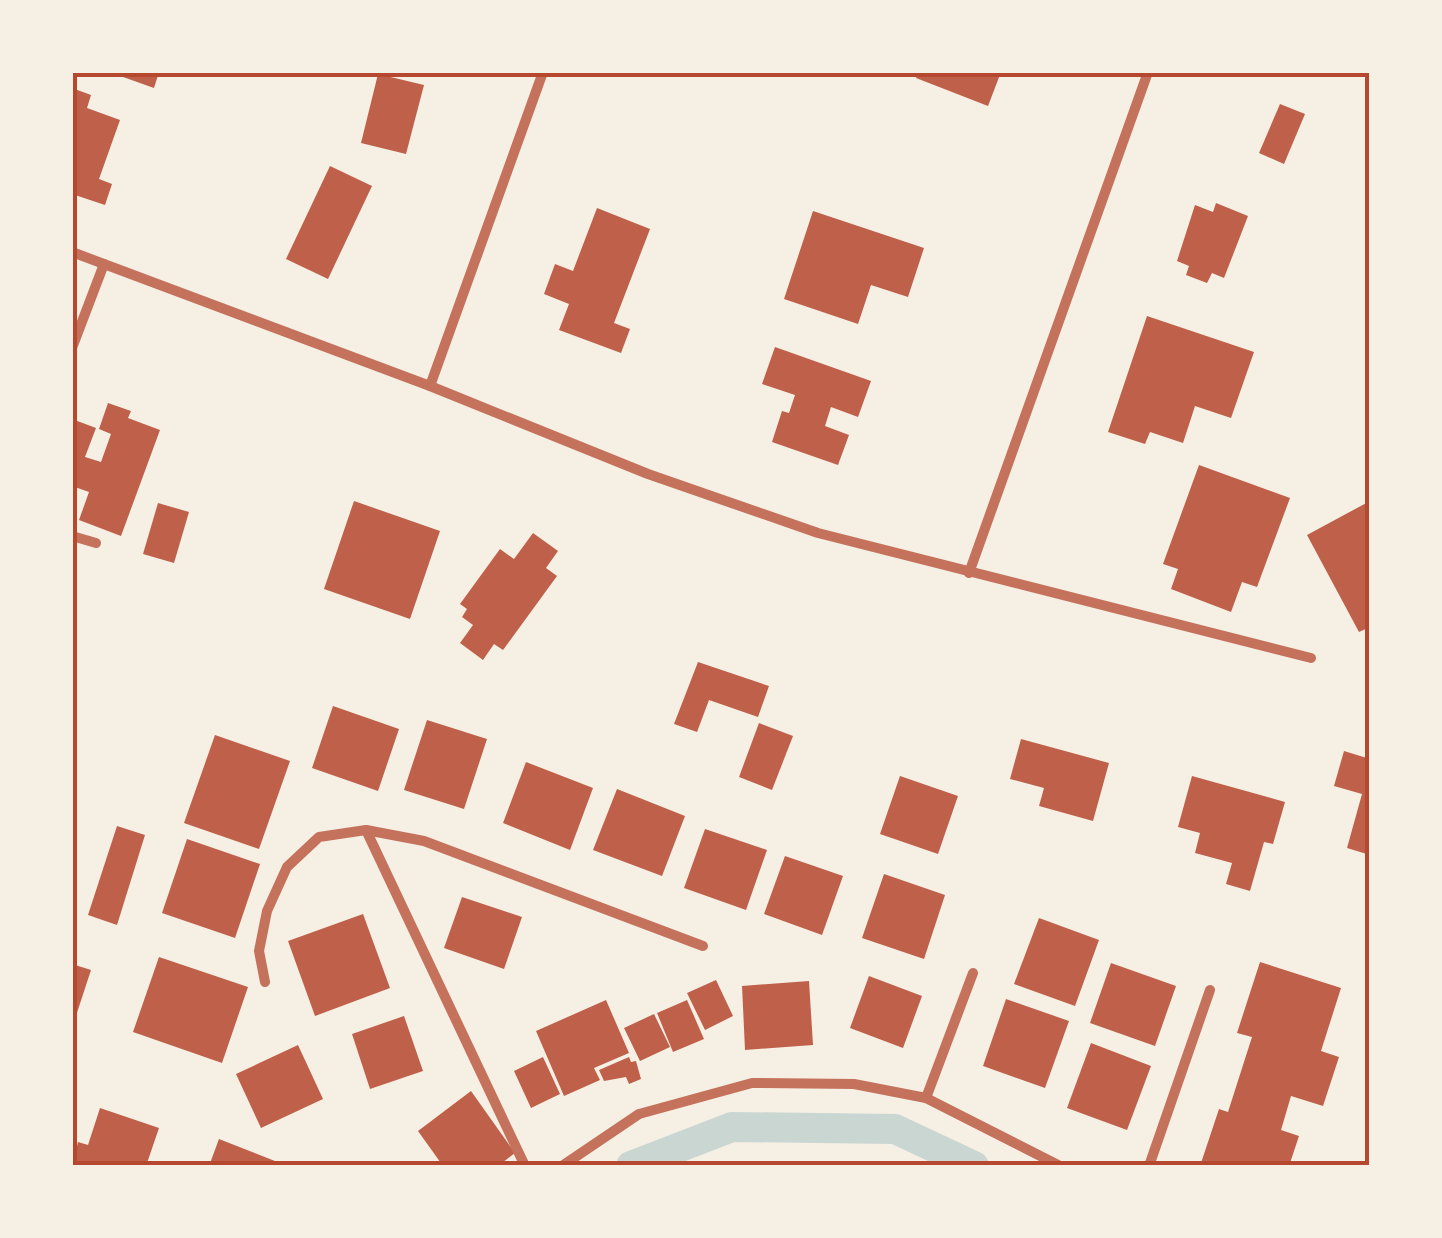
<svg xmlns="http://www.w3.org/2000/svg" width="1442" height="1238" font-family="Commissioner,sans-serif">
<rect width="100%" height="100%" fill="#f6efe4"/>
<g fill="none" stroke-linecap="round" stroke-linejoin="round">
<polyline stroke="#c9d6d2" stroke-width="30" points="631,1166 732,1127 895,1129 974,1166"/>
</g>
<g fill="#bf614a">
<polygon points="109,72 159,72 154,88"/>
<polygon points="918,72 1001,72 988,106 916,78"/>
<polygon points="378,74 424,85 406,154 361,143"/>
<polygon points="72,88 91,95 87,108 120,120 99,179 112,184 105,205 72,194"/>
<polygon points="1280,104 1305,114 1284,164 1259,153"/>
<polygon points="330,166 372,186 328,279 286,259"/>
<polygon points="1216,203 1248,216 1224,278 1212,273 1207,283 1186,275 1189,266 1177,261 1195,205 1213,212"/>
<polygon points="597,208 650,229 614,323 630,329 621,353 559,330 569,304 544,294 555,264 573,271"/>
<polygon points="813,211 924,248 908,297 871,285 858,324 784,299"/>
<polygon points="1147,316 1254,352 1231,418 1195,406 1183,443 1150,432 1145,444 1108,432"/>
<polygon points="775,347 871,381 858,417 831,407 825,426 849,435 838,465 772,442 782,411 789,413 795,395 762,384"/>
<polygon points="108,403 131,411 128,418 160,430 121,536 79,520 89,492 72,486 72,419 96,428 85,457 101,462 111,434 99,429"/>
<polygon points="1199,465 1290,498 1257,587 1242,582 1231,612 1171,589 1178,569 1163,564"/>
<polygon points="354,501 440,531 410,619 324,589"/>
<polygon points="1370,501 1370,627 1359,632 1307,535"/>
<polygon points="158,503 189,512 174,563 143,554"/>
<polygon points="533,533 558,551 546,568 557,576 503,650 494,644 483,660 460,643 473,625 462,617 467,609 460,604 500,549 514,559"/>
<polygon points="698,662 769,686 758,717 709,700 697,732 674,724"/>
<polygon points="333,706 399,729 378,791 312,768"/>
<polygon points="427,720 487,739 464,809 404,790"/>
<polygon points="759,723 793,736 772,790 739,777"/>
<polygon points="215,735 290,761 259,849 184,823"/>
<polygon points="1021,739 1109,763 1093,821 1039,806 1044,788 1010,779"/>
<polygon points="1344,751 1370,759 1370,855 1347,848 1362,794 1334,786"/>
<polygon points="526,762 593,788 570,850 503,823"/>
<polygon points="900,776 958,796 938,854 880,834"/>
<polygon points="1192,776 1285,802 1273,844 1264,842 1250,891 1226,884 1232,863 1195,853 1200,833 1178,827"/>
<polygon points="617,789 685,816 662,876 593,850"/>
<polygon points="117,826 145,835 117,925 88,915"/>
<polygon points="705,829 767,850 746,910 684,888"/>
<polygon points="187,839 260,864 235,938 162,913"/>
<polygon points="785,856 843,876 822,935 764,914"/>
<polygon points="884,874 945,895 924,959 862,938"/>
<polygon points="462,897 522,917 504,969 444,948"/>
<polygon points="363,914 390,988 315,1016 288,941"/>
<polygon points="1039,918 1099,940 1075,1006 1014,984"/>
<polygon points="159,957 248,987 222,1063 133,1032"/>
<polygon points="1260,962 1341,988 1321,1051 1339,1057 1323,1106 1291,1096 1281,1130 1299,1136 1289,1166 1200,1166 1219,1109 1228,1112 1252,1037 1237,1033"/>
<polygon points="1111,963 1176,986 1155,1046 1090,1023"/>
<polygon points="72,964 91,970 73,1025 72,1024"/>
<polygon points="869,976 922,996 903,1048 850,1028"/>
<polygon points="716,980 733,1016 705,1030 687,993"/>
<polygon points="809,981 813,1045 745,1050 742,986"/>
<polygon points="1006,999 1069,1021 1045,1088 983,1066"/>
<polygon points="606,1000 629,1053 594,1068 600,1080 564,1096 536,1031"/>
<polygon points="687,1000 704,1039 673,1052 657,1013"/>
<polygon points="654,1014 670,1047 640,1061 624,1028"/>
<polygon points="404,1016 423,1071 370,1089 352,1034"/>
<polygon points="1091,1043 1151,1066 1127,1130 1067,1108"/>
<polygon points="298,1045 323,1099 261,1128 236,1074"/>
<polygon points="543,1057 560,1094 531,1108 514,1071"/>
<polygon points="629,1057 631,1062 636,1061 641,1079 629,1084 626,1077 604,1081 599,1070"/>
<polygon points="471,1091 515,1153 498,1166 443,1166 418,1131"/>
<polygon points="100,1108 159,1128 146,1166 72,1166 78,1142 88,1145"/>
<polygon points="219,1139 285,1165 285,1166 209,1166"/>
</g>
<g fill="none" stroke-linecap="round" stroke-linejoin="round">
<g stroke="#c5725c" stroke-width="10">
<polyline points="72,252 430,386 648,474 818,533 1311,658"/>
<polyline points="72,348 104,264"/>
<polyline points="430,386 543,72"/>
<polyline points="72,536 96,543"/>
<polyline points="969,573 1148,72"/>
<polyline points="265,982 259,951 267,911 287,867 319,837 366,830"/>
<polyline points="926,1098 973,973"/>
<polyline points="525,1166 366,830 424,841 703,946"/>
<polyline points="562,1166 639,1114 752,1083 854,1084 926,1098 1060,1166"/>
<polyline points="1149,1166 1210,990"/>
<polyline points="1369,1166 1370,1164"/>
</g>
</g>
<rect width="1442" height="1238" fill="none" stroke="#f6efe4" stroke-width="150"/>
<rect x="75" y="75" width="1292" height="1088" fill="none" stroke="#b5482f" stroke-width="4"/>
</svg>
